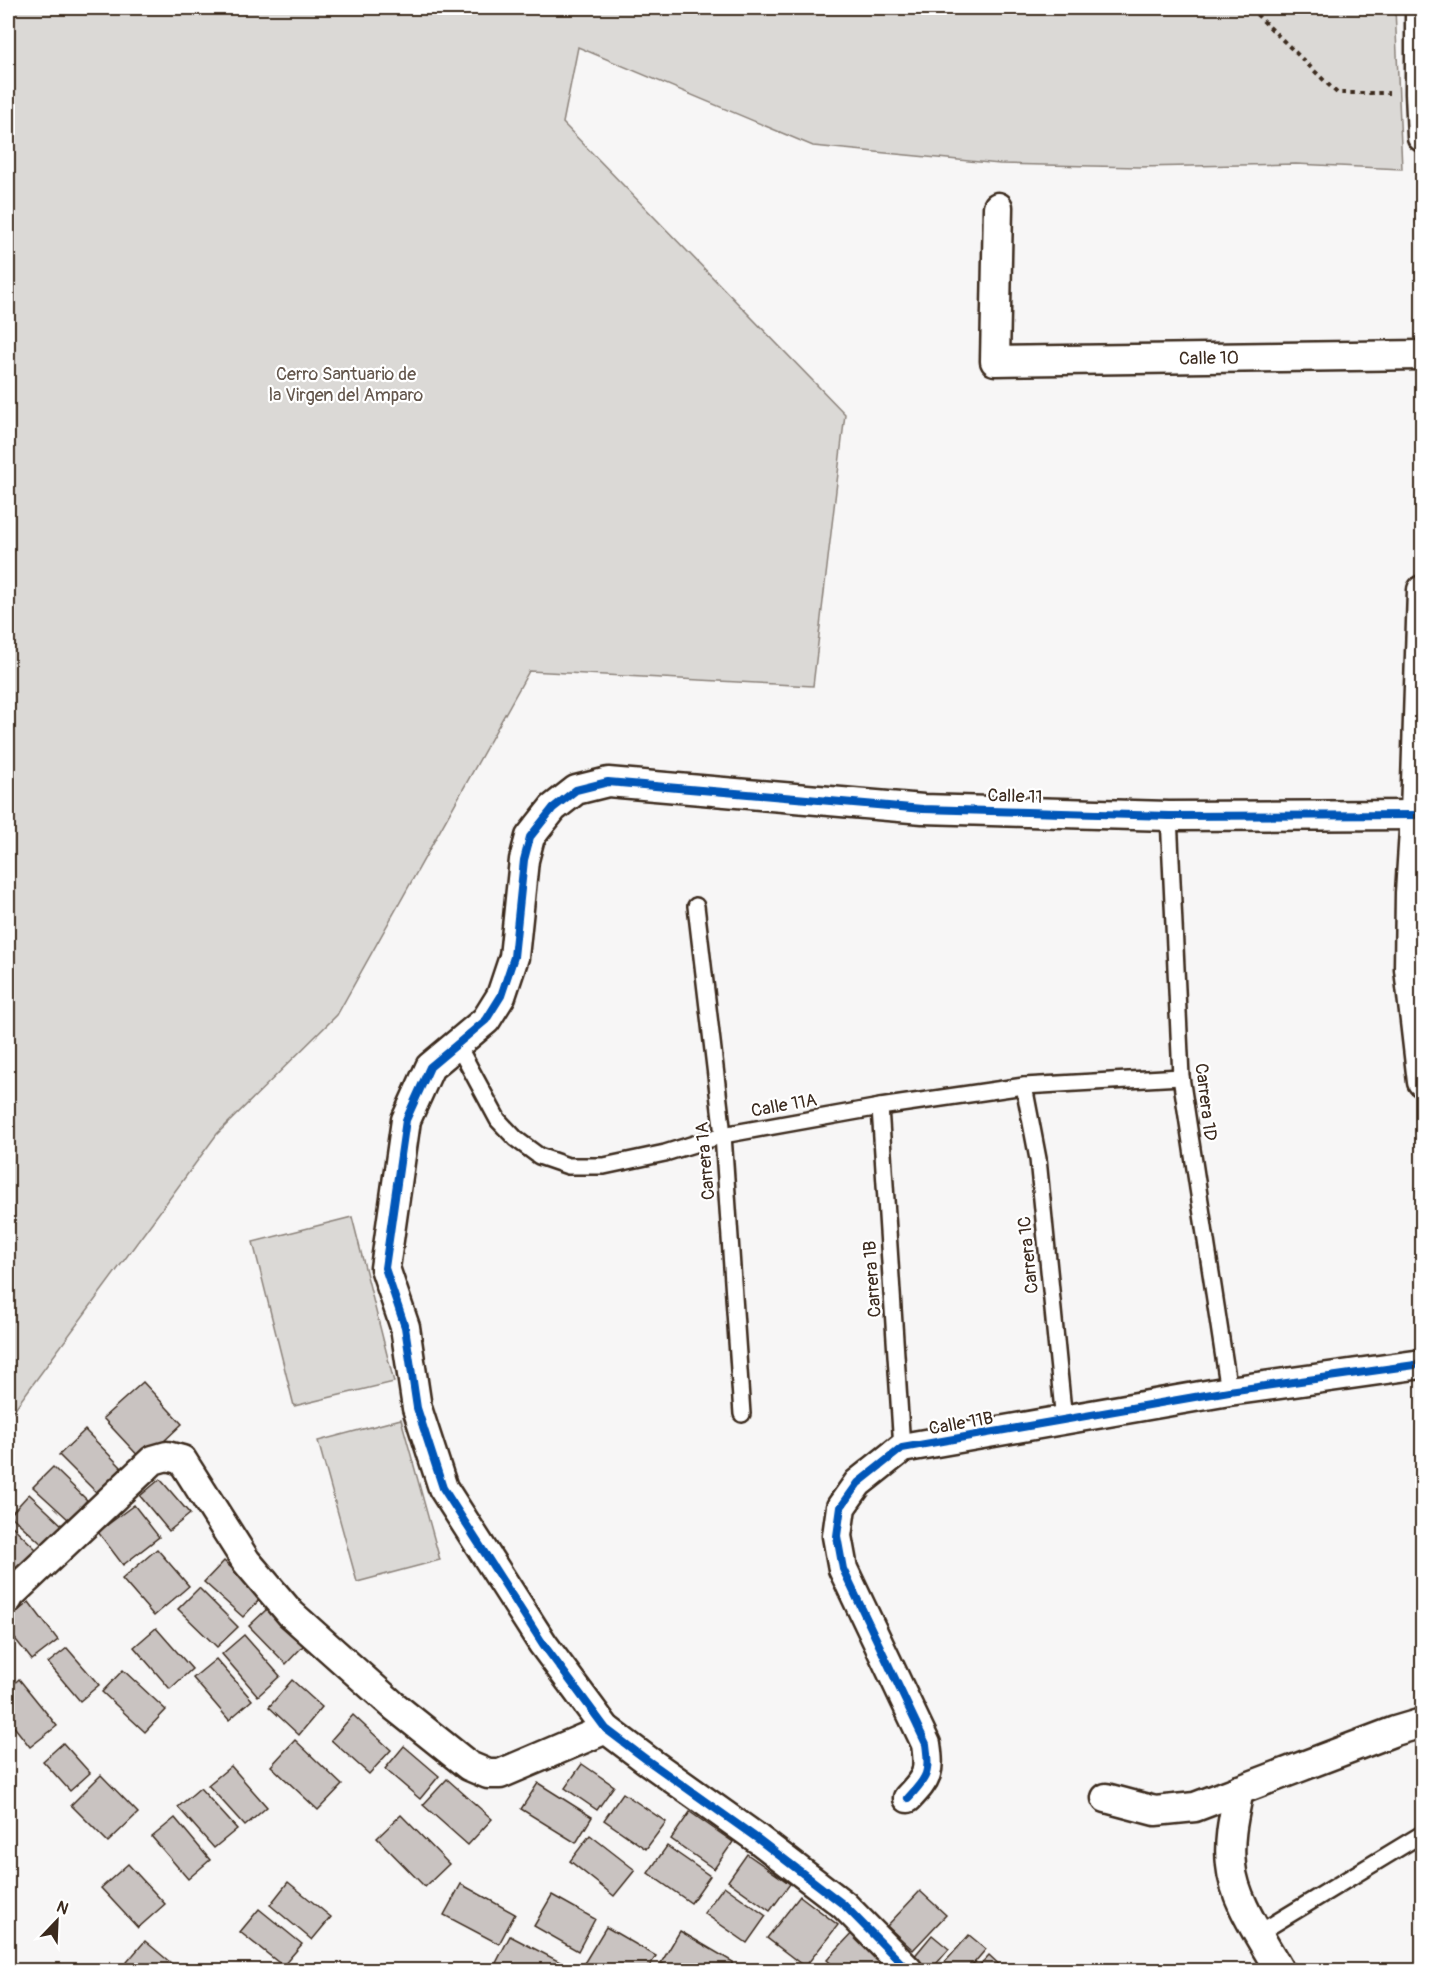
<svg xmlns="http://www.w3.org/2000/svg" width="1430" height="1978" font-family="Pangolin,sans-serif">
<rect width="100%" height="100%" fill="#f7f6f6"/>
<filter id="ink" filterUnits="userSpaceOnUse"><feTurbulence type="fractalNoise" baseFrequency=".0167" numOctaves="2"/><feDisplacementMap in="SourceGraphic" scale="12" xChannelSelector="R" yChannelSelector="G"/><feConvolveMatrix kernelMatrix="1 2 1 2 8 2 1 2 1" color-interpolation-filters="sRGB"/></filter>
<g filter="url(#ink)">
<g fill="#dbd9d6" stroke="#8b827a" stroke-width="1.5">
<polygon points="8,8 1395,8 1402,169 1296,164 1139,167 1000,164 813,146 578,47 563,123 845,414 813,686 529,671 337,1015 217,1134 8,1418"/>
<polygon points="352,1217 394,1382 294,1406 253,1242"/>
<polygon points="401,1419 440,1560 357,1582 318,1441"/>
</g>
<g fill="#c9c3c1" stroke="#3b2a1e" stroke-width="1.5">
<polygon points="143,1382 182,1424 143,1461 103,1418"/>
<polygon points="85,1430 122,1468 97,1493 59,1455"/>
<polygon points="53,1467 87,1500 69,1520 33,1487"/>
<polygon points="160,1479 190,1514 169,1531 140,1496"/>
<polygon points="29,1494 64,1527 45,1547 10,1515"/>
<polygon points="134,1505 159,1537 123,1565 98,1532"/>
<polygon points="8,1522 39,1552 20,1572 8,1560"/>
<polygon points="157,1549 189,1586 154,1616 122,1579"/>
<polygon points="224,1561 262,1597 243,1617 204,1582"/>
<polygon points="199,1588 238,1627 217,1647 178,1609"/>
<polygon points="29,1602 58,1640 32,1660 8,1630 8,1619"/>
<polygon points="268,1608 304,1645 286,1664 249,1626"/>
<polygon points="156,1628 192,1669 170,1689 134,1647"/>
<polygon points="244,1635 280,1676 258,1696 222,1654"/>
<polygon points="67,1648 99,1685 80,1701 48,1663"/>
<polygon points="216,1659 252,1700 229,1720 193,1678"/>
<polygon points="123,1670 166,1710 145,1732 102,1692"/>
<polygon points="19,1679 57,1726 30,1747 8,1719 8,1689"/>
<polygon points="292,1680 322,1707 299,1735 269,1707"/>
<polygon points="353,1715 391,1750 369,1774 331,1740"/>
<polygon points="295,1740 342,1785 318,1810 271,1766"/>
<polygon points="63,1743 90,1773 70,1791 43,1761"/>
<polygon points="404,1746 439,1776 420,1799 385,1769"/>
<polygon points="582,1764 614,1786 597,1810 565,1788"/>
<polygon points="231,1766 267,1807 245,1826 208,1785"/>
<polygon points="101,1775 138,1813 108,1842 71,1805"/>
<polygon points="447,1779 492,1819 468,1845 423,1805"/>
<polygon points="538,1783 592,1817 576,1843 521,1809"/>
<polygon points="200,1788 237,1829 214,1848 178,1807"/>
<polygon points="623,1793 666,1822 646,1849 604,1820"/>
<polygon points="690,1812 733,1842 714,1869 671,1839"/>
<polygon points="401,1815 449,1864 425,1887 377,1838"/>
<polygon points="175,1818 210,1860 188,1879 152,1837"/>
<polygon points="590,1835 635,1870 614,1896 570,1861"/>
<polygon points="667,1846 710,1876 691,1903 648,1873"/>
<polygon points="747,1854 790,1884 770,1911 728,1881"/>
<polygon points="128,1864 165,1904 138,1928 101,1888"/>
<polygon points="288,1882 331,1917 312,1940 270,1905"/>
<polygon points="461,1884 515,1914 499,1944 444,1915"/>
<polygon points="724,1886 766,1916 747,1943 704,1913"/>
<polygon points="920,1891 946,1915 913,1950 887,1926"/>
<polygon points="552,1895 595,1919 578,1951 534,1926"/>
<polygon points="800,1896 838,1925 805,1967 767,1938"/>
<polygon points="259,1909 302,1944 283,1966 240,1932"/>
<polygon points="606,1927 656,1956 647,1970 580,1970"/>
<polygon points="680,1931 733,1962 728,1970 674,1970 661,1963"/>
<polygon points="854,1931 892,1966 888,1970 838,1970 827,1960"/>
<polygon points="932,1935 949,1949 931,1970 928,1970 913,1958"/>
<polygon points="969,1935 986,1949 968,1970 938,1970"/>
<polygon points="510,1936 562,1963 558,1970 506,1970 495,1965"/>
<polygon points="145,1941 171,1963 164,1970 123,1970 121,1969"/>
<polygon points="989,1955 1005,1970 975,1970"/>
</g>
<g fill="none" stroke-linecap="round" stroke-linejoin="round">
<g stroke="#3b2a1e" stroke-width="20">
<g id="lane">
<polyline points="1169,816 1181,1077 1229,1391"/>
<polyline points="696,906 723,1135 742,1414"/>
<polyline points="457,1044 498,1120 516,1139 539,1156 568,1166 604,1166 665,1153 723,1135 880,1107 1024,1086 1181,1077"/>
<polyline points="1024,1086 1038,1159 1064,1421"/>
<polyline points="880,1107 902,1448"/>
<polyline points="1259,1933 1422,1834"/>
</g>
</g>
<g stroke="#3b2a1e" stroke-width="33">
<g id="street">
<polyline points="1420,8 1420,93 1422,137"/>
<path id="s1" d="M998 207 995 361 1422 355"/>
<polyline points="1422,590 1415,815 1410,893 1409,969 1422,1082"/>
<polyline points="8,1599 10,1595 153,1460 167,1456 182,1460 246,1561 291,1614 394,1706 469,1766 488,1774 500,1774 606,1729"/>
<path d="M1239 1790C1234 1815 1228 1839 1231 1865 1234 1901 1262 1939 1279 1970"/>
<path d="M908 1798C928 1777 930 1772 926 1744L843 1569 837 1536 841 1507 858 1483 902 1448 1229 1391 1422 1364"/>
<polyline points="1106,1798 1155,1811 1195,1807 1395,1731 1422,1723"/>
<polyline points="908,1970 844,1905 758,1839 647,1760 606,1729 543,1644 443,1488 417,1408 405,1327 385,1268 406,1120 430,1067 486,1020 501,996 514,957 524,860 530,837 553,808 576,790 608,782 923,809 1169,816 1422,815"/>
</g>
</g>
<polyline stroke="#3b2a1e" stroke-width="4" stroke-dasharray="4.5 4.5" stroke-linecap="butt" points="1250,8 1337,93 1389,93"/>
<use href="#lane" stroke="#fff" stroke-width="15"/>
<use href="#street" stroke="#fff" stroke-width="28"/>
<g stroke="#fff" stroke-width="11">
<g id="cycleway">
<path d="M908 1798C928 1777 930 1772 926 1744L843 1569 837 1536 841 1507 858 1483 902 1448 1229 1391 1422 1364"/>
<polyline points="908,1970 844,1905 758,1839 647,1760 606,1729 543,1644 443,1488 417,1408 405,1327 385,1268 406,1120 430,1067 486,1020 501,996 514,957 524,860 530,837 553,808 576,790 608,782 923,809 1169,816 1422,815"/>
</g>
</g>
<use href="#cycleway" stroke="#0057b8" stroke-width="8"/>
</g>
</g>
<g text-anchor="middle" stroke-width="4.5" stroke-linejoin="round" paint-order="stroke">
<g font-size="18" fill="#3b2a1e" stroke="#fff">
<text dy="6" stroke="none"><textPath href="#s1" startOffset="368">Calle 10</textPath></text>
<text transform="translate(1015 796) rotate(2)" y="6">Calle 11</text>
<text transform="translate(1206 1102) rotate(83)" y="6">Carrera 1D</text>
<text transform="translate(784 1105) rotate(-10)" y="6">Calle 11A</text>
<text transform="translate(705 1161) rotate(-95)" y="6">Carrera 1A</text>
<text transform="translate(1028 1255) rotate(-96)" y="6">Carrera 1C</text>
<text transform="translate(872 1279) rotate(-94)" y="6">Carrera 1B</text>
<text transform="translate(961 1423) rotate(-10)" y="6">Calle 11B</text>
</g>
<g font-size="18" fill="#63564c" stroke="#fff">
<text x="346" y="380">Cerro Santuario de<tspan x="346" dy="21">la Virgen del Amparo</tspan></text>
</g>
</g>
<rect width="1430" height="1978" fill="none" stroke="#fff" stroke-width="30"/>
<rect x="15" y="15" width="1400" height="1948" fill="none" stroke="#3b2a1e" stroke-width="2" filter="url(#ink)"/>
<g transform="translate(57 1921) rotate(23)" stroke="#ffffff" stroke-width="4.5" paint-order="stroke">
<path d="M0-4.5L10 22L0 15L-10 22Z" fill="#3b2a1e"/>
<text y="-9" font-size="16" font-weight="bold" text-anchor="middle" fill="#3b2a1e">N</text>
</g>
</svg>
